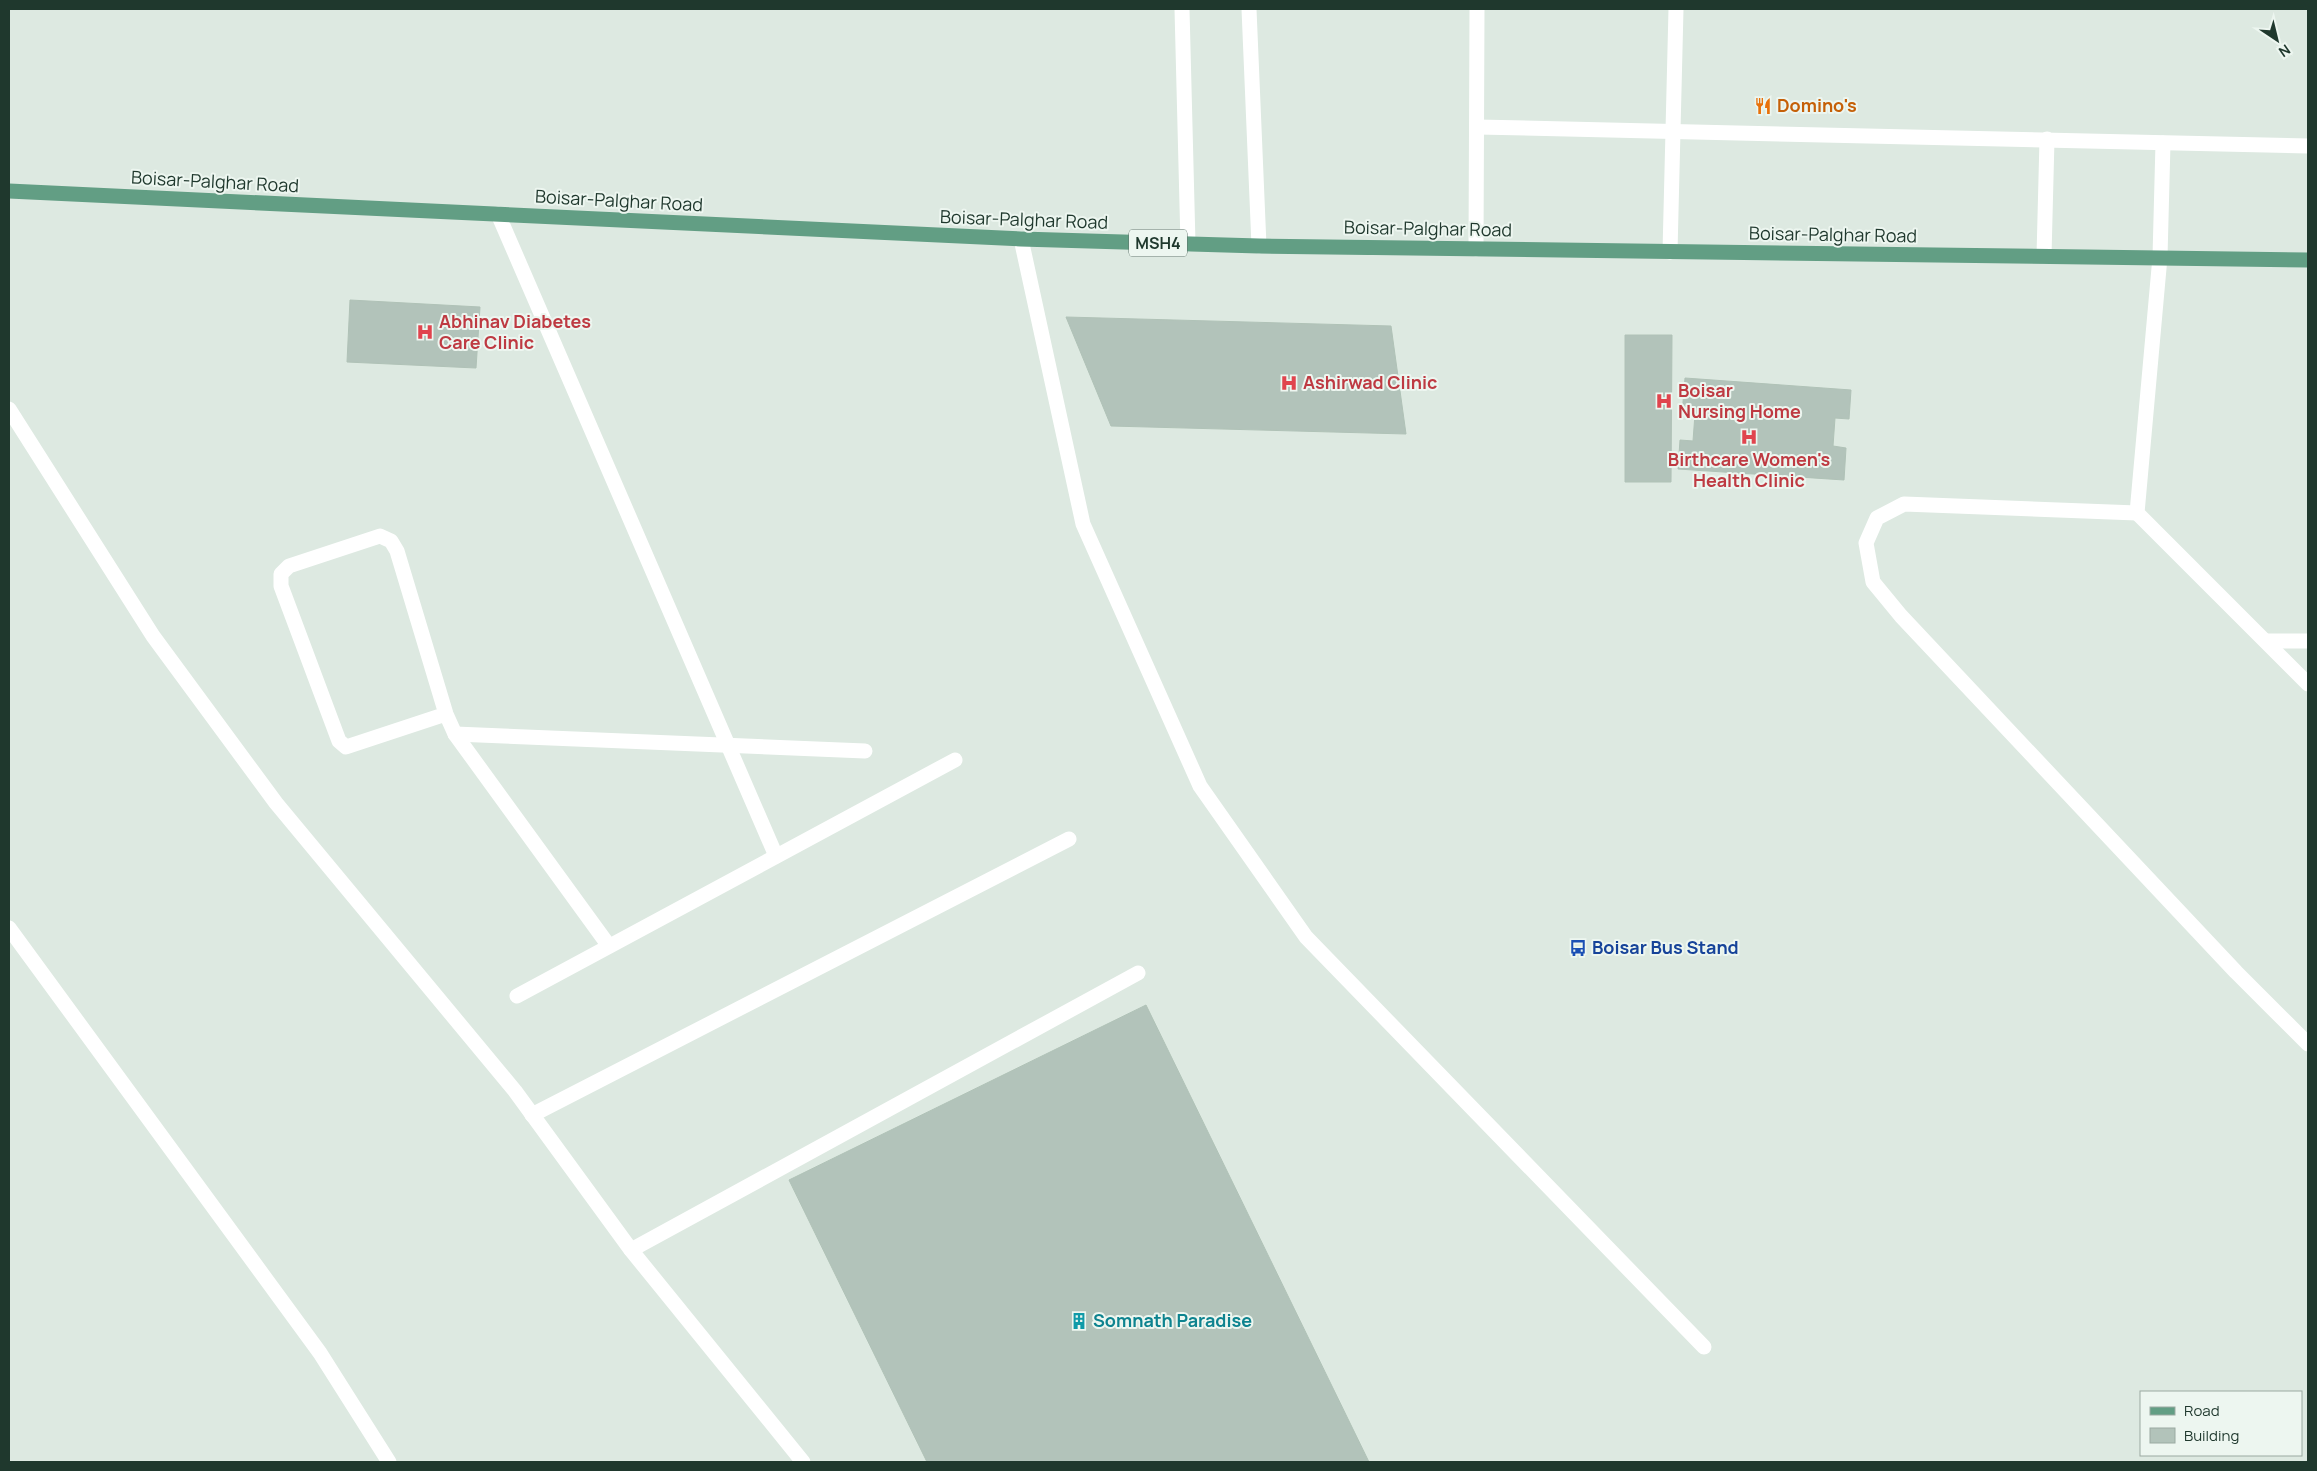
<svg xmlns="http://www.w3.org/2000/svg" width="2317" height="1471" font-family="Manrope,sans-serif">
<rect width="100%" height="100%" fill="#dde9e1"/>
<g fill="#b2c3ba" stroke="#b0c2b7">
<polygon points="350,300 480,307 476,368 347,362"/>
<polygon points="1066,317 1391,326 1406,434 1111,426"/>
<polygon points="1625,335 1672,335 1671,482 1625,482"/>
<polygon points="1685,378 1851,390 1849,419 1835,418 1833,446 1846,448 1844,480 1678,469 1680,440 1693,441 1695,414 1682,414"/>
<polygon points="1146,1005 1369,1462 927,1462 789,1180"/>
</g>
<g fill="none" stroke-linecap="round" stroke-linejoin="round">
<g stroke="#fff" stroke-width="15">
<polyline points="1477,127 2308,146"/>
<polyline points="1021,239 1083,524 1200,786 1306,937 1704,1347"/>
<polyline points="1670,252 1676,9"/>
<polyline points="2044,256 2047,139"/>
<polyline points="2160,257 2163,143"/>
</g>
<g stroke="#fff" stroke-width="15">
<polyline points="1182,9 1188,244"/>
<polyline points="1249,9 1259,246"/>
<polyline points="498,214 776,856"/>
<polyline points="1476,249 1477,9"/>
<polyline points="2160,257 2137,513 2308,684"/>
<polyline points="9,409 153,636 276,803 515,1091 631,1250 803,1462"/>
<polyline points="2137,513 1904,504 1877,518 1866,543 1873,582 1901,616 2236,972 2308,1044"/>
<polyline points="2266,641 2308,641"/>
<polyline points="446,714 346,747 339,741 281,586 281,574 289,566 380,536 391,541 397,551 446,714 455,734 609,946"/>
<polyline points="455,734 865,751"/>
<polyline points="517,996 955,760"/>
<polyline points="532,1115 1069,839"/>
<polyline points="631,1250 1138,973"/>
</g>
<polyline stroke="#fff" stroke-width="15" points="9,928 320,1353 389,1462"/>
<polyline stroke="#629e84" stroke-width="15" points="9,191 1021,239 1259,246 2308,260"/>
</g>
<defs>
<g id="restaurant-bare" transform="scale(1.35)"><path d="M-5-6h1v4h1v-4h1v4h1v-4h1v5L-1.5 .5V6h-2V.5L-5-1ZM5-6V6H3V1.5H1.5Q1.5-4 5-6Z" fill="#e8710a" stroke="#edf6f0" stroke-width="2.5" paint-order="stroke"/></g>
<g id="hospital-bare" transform="scale(1.35)"><path d="M-5-5h3v3.5h4V-5h3V5h-3V1.5h-4V5h-3Z" fill="#e0444e" stroke="#edf6f0" stroke-width="2.5" paint-order="stroke"/></g>
<g id="bus-bare" transform="scale(1.35)"><path d="M-5-6H5V4H4V6H2V4H-2V6H-4V4H-5ZM-3.5-4V0h7V-4ZM-3.5 1.2v1.5H-2V1.2ZM2 1.2v1.5H3.5V1.2Z" fill="#1a4fb4" stroke="#edf6f0" stroke-width="2.5" paint-order="stroke"/></g>
<g id="building-bare" transform="scale(1.35)"><path d="M-4-6H4V6H1V3H-1V6H-4ZM-2.5-4.3h1.7v1.8h-1.7ZM.8-4.3h1.7v1.8H.8ZM-2.5-1h1.7V.8h-1.7ZM.8-1h1.7V.8H.8Z" fill="#0f9aa8" stroke="#edf6f0" stroke-width="2.5" paint-order="stroke"/></g>
</defs>
<g fill-rule="evenodd">
<use href="#restaurant-bare" x="1763" y="106"/>
<use href="#hospital-bare" x="425" y="332"/>
<use href="#hospital-bare" x="1289" y="383"/>
<use href="#hospital-bare" x="1664" y="401"/>
<use href="#hospital-bare" x="1749" y="437"/>
<use href="#bus-bare" x="1578" y="948"/>
<use href="#building-bare" x="1079" y="1321"/>
</g>
<g text-anchor="middle" stroke-width="4" stroke-linejoin="round" paint-order="stroke">
<rect fill="#edf6f0" stroke="#5d7168" stroke-width="1" x="1129" y="229.5" width="58" height="27" rx="4"/>
<g font-size="16" font-weight="bold" fill="#1f382d">
<text x="1158" y="249">MSH4</text>
</g>
<g font-size="18" font-weight="bold" fill="#c56008" stroke="#edf6f0" text-anchor="start">
<text x="1777" y="112">Domino's</text>
</g>
<g font-size="18" fill="#1f382d" stroke="#edf6f0">
<text transform="translate(215 182) rotate(3)" y="6">Boisar-Palghar Road</text>
<text transform="translate(619 201) rotate(3)" y="6">Boisar-Palghar Road</text>
<text transform="translate(1024 220) rotate(2)" y="6">Boisar-Palghar Road</text>
<text transform="translate(1428 229) rotate(1)" y="6">Boisar-Palghar Road</text>
<text transform="translate(1833 235) rotate(1)" y="6">Boisar-Palghar Road</text>
</g>
<g font-size="18" font-weight="bold" fill="#be3a42" stroke="#edf6f0" text-anchor="start">
<text x="439" y="328">Abhinav Diabetes<tspan x="439" dy="21">Care Clinic</tspan></text>
<text x="1303" y="389">Ashirwad Clinic</text>
<text x="1678" y="397">Boisar<tspan x="1678" dy="21">Nursing Home</tspan></text>
<text x="1749" y="466" text-anchor="middle">Birthcare Women's<tspan x="1749" dy="21">Health Clinic</tspan></text>
</g>
<g font-size="18" font-weight="bold" fill="#164399" stroke="#edf6f0" text-anchor="start">
<text x="1592" y="954">Boisar Bus Stand</text>
</g>
<g font-size="18" font-weight="bold" fill="#0d838f" stroke="#edf6f0" text-anchor="start">
<text x="1093" y="1327">Somnath Paradise</text>
</g>
</g>
<rect width="2317" height="1471" fill="none" stroke="#1f382d" stroke-width="20"/>
<rect x="2140" y="1391" width="162" height="65" fill="#edf6f0" stroke="#9baaa2"/>
<rect x="2150" y="1407" width="25" height="8" fill="#629e84" stroke="#9baaa2"/>
<text x="2184" y="1416" font-size="15" fill="#1f382d">Road</text>
<rect x="2150" y="1428" width="25" height="15" fill="#b2c3ba" stroke="#9baaa2"/>
<text x="2184" y="1441" font-size="15" fill="#1f382d">Building</text>
<g transform="translate(2277 40) rotate(145)" stroke="#edf6f0" stroke-width="4" paint-order="stroke">
<path d="M0-4L9 19L0 12L-9 19Z" fill="#1f382d"/>
<text y="-8" font-size="14" font-weight="bold" text-anchor="middle" fill="#1f382d">N</text>
</g>
</svg>
